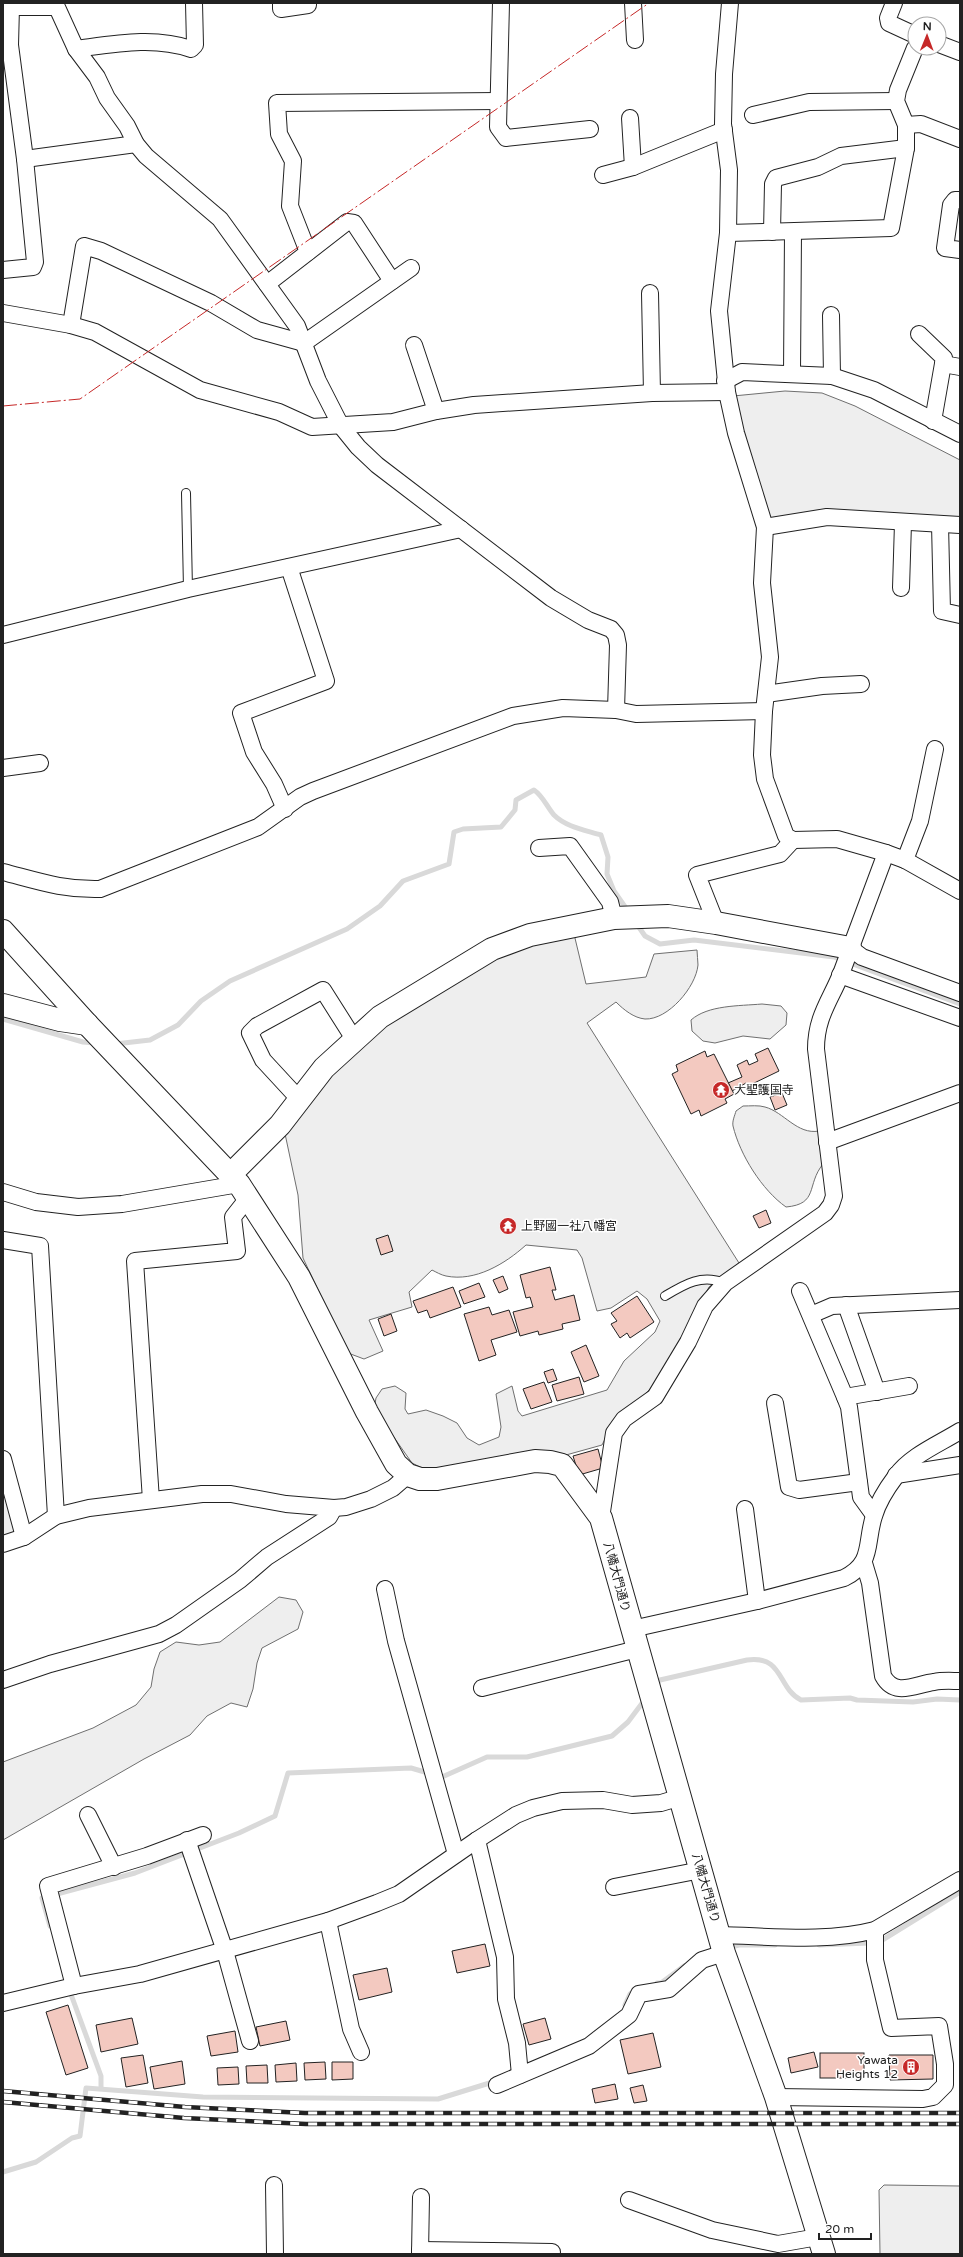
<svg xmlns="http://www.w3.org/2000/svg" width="963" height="2257" font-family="'Varela Round','Noto Sans JP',sans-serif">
<rect width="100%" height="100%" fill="#fff"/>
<g fill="#eee" stroke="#6f6f6f">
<polygon points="785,391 822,393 855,406 960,460 960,522 768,519 733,396"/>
<path d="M574 934 586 984 646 977 654 954 697 950C697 955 698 960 698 965 696 987 668 1020 645 1019 634 1018 624 1010 616 1002L587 1023 739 1263 709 1287 682 1340 653 1386 610 1429 602 1445 566 1455 535 1451 437 1468H422L412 1463 374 1409 376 1398 382 1389 395 1386 406 1393 405 1409 408 1414 426 1410 443 1416 457 1423 467 1438 479 1445 499 1437 501 1427 496 1394 512 1386 518 1411 522 1416 607 1390 624 1361 655 1332 660 1321 647 1299 637 1291 611 1308 597 1311 582 1258 577 1250 526 1245C505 1264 475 1282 446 1276 441 1275 436 1272 432 1270L409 1292 412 1307 369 1320 383 1351 364 1359 348 1353 303 1258 298 1195 284 1129 331 1073 385 1023 495 956Z"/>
<path d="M762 1004 781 1006 787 1013 786 1025 770 1039 743 1036 715 1043 703 1041 692 1031 691 1020C708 1005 739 1006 762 1004Z"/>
<path d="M743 1106C750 1106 759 1105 765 1107 784 1112 797 1135 819 1131L823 1164C806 1185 819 1204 786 1207 762 1190 740 1155 733 1126 732 1121 735 1115 736 1111Z"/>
<polygon points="3,1459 24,1537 3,1544"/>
<polygon points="279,1597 296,1600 303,1612 298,1629 262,1648 257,1663 253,1689 247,1707 231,1703 207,1716 190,1735 144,1759 3,1840 3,1762 93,1728 136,1705 151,1687 154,1669 160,1652 176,1642 199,1645 220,1642"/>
<polygon points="884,2185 960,2186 960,2254 880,2254 879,2190"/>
</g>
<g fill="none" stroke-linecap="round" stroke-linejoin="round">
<g stroke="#d9d9d9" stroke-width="5">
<polyline points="636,923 645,936 660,944 694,940 834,957 960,1004"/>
<polyline points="3,1019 83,1042 95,1043"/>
<path d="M115 1044 150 1040 178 1025 201 1001 230 981 347 929 380 906 403 881 449 864 454 832 463 829 501 827 515 810 516 800 534 790C543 796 547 807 554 815 566 827 585 830 601 835L608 857 607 874 614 891 628 911"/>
<path d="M655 1687 660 1680 747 1660C784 1655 777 1688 801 1700L850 1698 857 1700 913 1702 937 1699 960 1700"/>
<polyline points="50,1926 42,1898 135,1873 239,1833 275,1816 288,1773 411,1768 442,1777 487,1757 527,1757 612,1736 628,1722 646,1698"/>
<polyline points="884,1939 960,1892"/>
<polyline points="819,1945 869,1943"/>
<polyline points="727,1948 739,1945 775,1945"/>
<polyline points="657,1983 661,1983 684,1966"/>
<polyline points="69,1989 101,2076 101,2088"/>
<polyline points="625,2005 630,1994 635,1990"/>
<polyline points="3,2172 36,2162 72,2138 80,2136 86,2088 203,2097 438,2099 496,2081"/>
</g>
</g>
<g fill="#f3c9c0" stroke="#222">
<polygon points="768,1048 779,1071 748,1086 746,1083 732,1091 728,1083 742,1077 737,1065 747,1060 749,1065 758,1061 755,1054"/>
<polygon points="705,1051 707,1057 714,1054 734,1094 725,1099 727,1103 701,1116 699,1110 691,1114 672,1074 678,1071 676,1065"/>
<polygon points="782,1093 787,1105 775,1110 770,1097"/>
<polygon points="766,1210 771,1223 759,1228 753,1216"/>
<polygon points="388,1235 393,1251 381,1255 376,1239"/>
<polygon points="550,1267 556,1290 552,1290 555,1300 574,1295 580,1320 562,1324 563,1329 539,1335 538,1331 520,1336 513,1312 533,1307 530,1297 526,1298 520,1275"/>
<polygon points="503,1276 508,1289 499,1293 493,1280"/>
<polygon points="479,1283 485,1297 464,1304 459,1291"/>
<polygon points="453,1287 461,1307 430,1318 427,1310 418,1313 413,1301"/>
<polygon points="637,1296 654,1322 630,1338 627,1333 620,1338 611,1324 617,1321 611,1313"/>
<polygon points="489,1307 492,1315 509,1310 517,1332 491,1340 496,1355 479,1361 464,1314"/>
<polygon points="391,1314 397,1331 384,1336 378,1319"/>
<polygon points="586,1345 599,1376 584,1382 571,1352"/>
<polygon points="553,1369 557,1380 548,1383 544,1372"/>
<polygon points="579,1377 584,1394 557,1401 552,1385"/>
<polygon points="544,1382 552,1402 531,1409 523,1389"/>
<polygon points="598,1449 603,1468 579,1475 573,1456"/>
<polygon points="485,1944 490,1966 457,1973 452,1951"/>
<polygon points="387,1968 392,1992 359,2000 353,1975"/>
<polygon points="68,2005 88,2068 66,2075 46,2012"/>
<polygon points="132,2018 138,2044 101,2052 96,2025"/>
<polygon points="545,2018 551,2039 529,2045 523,2024"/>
<polygon points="286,2021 290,2040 260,2046 256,2027"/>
<polygon points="235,2031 238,2052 211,2056 207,2036"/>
<polygon points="653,2033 661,2067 628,2074 620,2040"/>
<polygon points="814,2052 818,2067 791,2073 788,2058"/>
<rect x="820" y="2053" width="44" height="25"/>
<polygon points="143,2055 148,2083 126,2087 121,2058"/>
<polygon points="889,2055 933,2055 933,2079 890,2080"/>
<polygon points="182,2061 185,2084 154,2089 150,2067"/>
<polygon points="325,2062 326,2079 305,2080 304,2063"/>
<polygon points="332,2062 353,2062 353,2079 332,2080"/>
<polygon points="296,2063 297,2081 276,2082 275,2065"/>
<polygon points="267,2065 268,2083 247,2083 246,2066"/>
<polygon points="238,2067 239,2084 218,2085 217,2068"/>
<polygon points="615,2084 618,2099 595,2103 592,2089"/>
<polygon points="643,2085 647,2101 634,2103 630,2088"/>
</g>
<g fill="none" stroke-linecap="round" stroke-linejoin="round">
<g stroke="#222" stroke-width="10">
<g id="lane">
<polyline points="186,493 188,589"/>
<path d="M665 1296C685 1284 701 1274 725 1283"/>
</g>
</g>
<g stroke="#222" stroke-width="18">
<g id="street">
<polyline points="55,3 76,49 97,77 107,98 127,126 136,144 146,156 220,219 297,326 318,381 341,426 358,447 377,465 551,598 588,620 611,629 616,635 618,645 616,710"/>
<polyline points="281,3 281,9 308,5"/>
<polyline points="501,3 498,127 506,138 590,129"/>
<polyline points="633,3 635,40"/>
<polyline points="730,3 724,74 723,124 729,170 728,233 719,311 727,392 736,433 765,527 762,583 770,657 764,711 762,755 765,779 786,836 793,840 837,839 886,853 905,860 960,891"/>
<polyline points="894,3 888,18 889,23 915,35"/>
<polyline points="3,7 55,7"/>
<polyline points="939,44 960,52"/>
<path d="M76 49C114 44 154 36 191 49L195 45 194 3"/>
<polyline points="753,115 809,102 896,101"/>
<polyline points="630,118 633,167"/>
<polyline points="906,125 921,124 960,139"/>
<polyline points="25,159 136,144"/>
<polyline points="603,175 633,167 724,130"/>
<polyline points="960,200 955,200 951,205 945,248 960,250"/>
<polyline points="772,232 773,184 776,178 818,167 841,156 906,148"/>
<polyline points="728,233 891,228 906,148 906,125 896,101 898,90 915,48"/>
<polyline points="308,252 290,206 293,161 279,134 277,103 498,101"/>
<polyline points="3,270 33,267 35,262 25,159 10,45 11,7"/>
<polyline points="267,284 347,222 354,223 392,281"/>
<polyline points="650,293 652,393"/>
<polyline points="3,313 71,325 95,332 200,390 279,412 312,427 393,422 436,411 474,405 652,393 727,392"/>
<polyline points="831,315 832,376"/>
<polyline points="71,325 84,246 101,251 211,303 257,330 304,343 411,268"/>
<polyline points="919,334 944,358 933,421"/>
<polyline points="414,345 436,411"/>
<polyline points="943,364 960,367"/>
<polyline points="792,374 793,232"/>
<polyline points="725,381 742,372 832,376 874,390 960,434"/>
<polyline points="940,524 942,611 960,615"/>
<polyline points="765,527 827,517 960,525"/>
<polyline points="901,588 903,523"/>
<polyline points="3,635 188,589 461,529"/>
<polyline points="766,694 822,686 861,684"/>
<polyline points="3,768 40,763"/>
<polyline points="285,809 274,784 254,752 241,713 326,681 289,567"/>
<polyline points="539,848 570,846 610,902 614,918"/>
<polyline points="905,860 920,821 935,749"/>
<path d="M3 872C38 881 63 890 100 889L258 827 300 797 313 791 513 716 563 708 616 710 636 714 764 711"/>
<polyline points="716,923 697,875 780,854 793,840"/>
<polyline points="850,948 862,957 960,993"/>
<polyline points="840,975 960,1018"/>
<polyline points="299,1099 263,1060 250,1033 257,1026 323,990 354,1039"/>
<polyline points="827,1142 960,1093"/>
<polyline points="3,1192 36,1202 78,1207 122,1204 239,1184"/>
<polyline points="3,1240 40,1246 56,1516"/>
<polyline points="800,1291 845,1397 849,1407 861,1497 874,1515"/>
<polyline points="846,1305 877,1392"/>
<polyline points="811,1315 832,1306 960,1300"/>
<polyline points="845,1397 909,1386"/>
<polyline points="775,1403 789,1487 799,1490 859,1482"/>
<polyline points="3,1459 24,1537"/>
<polyline points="896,1475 960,1465"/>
<polyline points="151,1500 135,1261 237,1251 233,1217 248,1198"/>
<polyline points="745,1509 757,1601"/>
<path d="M601 1518 614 1433 624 1419 655 1397 688 1342 705 1306 725 1283 825 1213 831 1205 834 1196 816 1049C816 1017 830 1001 841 974 856 934 871 893 886 853"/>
<polyline points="3,1544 24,1537 56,1516 89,1508 202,1494 231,1494 286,1504 334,1508 346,1507 371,1499 393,1488 408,1475"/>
<path d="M864 1563 870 1583 883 1676C895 1698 916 1684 934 1682 943 1680 952 1681 960 1681"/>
<polyline points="385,1589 396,1641 456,1854"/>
<path d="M632 1629 757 1601 844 1578C874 1563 865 1544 874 1516 878 1502 887 1488 896 1476 910 1456 939 1444 960 1431"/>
<polyline points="3,1680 50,1664 159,1634 176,1625 240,1580 267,1557 329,1517 334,1508"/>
<polyline points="482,1688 637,1649"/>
<polyline points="88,1815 114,1867"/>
<polyline points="187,1840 225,1951 250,2041"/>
<polyline points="477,1840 505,1957 506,1999 517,2043 520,2075"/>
<polyline points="614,1887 701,1870"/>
<polyline points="328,1921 351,2029 361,2052"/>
<path d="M719 1935C770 1936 825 1943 875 1930L960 1880"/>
<polyline points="74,1986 48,1886 147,1856 203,1835"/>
<polyline points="3,2003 74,1986 140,1974 328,1921 377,1903 399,1894 477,1840 516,1815 533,1808 562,1801 603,1800 632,1805 661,1803 681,1797"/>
<polyline points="497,2085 589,2046 629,2015 639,1994 669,1989 702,1960 724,1953"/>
<polyline points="776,2097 923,2099 933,2097 945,2085 945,2064 939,2026 891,2028 875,1960 875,1930"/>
<polyline points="274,2185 275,2254"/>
<polyline points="629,2200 712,2230 778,2244 818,2237"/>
<polyline points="420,2250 552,2252"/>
<polyline points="420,2254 421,2197"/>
</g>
</g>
<g stroke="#222" stroke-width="24">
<g id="secondary">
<polyline points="3,931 87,1024 239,1184 299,1277 367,1412 396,1464 408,1475 420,1479 437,1479 535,1461 550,1462 562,1465 601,1518 724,1953 776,2097 824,2254"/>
<polyline points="3,1005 60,1020 87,1024"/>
<polyline points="230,1175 280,1125 324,1068 380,1017 492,949 530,935 614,918 668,916 716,923 850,948"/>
</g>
</g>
<use href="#lane" stroke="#fff" stroke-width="8"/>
<use href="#street" stroke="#fff" stroke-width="16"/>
<use href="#secondary" stroke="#fff" stroke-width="22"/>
<g stroke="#222" stroke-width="4.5">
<g id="rail">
<polyline points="3,2091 185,2107 305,2113 960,2113"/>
<polyline points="3,2102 184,2118 306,2124 960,2124"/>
</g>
</g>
<use href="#rail" stroke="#fff" stroke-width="3" stroke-dasharray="9" stroke-linecap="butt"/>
<polyline stroke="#c62828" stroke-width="1" stroke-dasharray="14 3 2 3" stroke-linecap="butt" points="3,406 80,399 649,3"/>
</g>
<defs>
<g id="temple-disc" transform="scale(0.9)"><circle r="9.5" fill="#c62828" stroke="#fff"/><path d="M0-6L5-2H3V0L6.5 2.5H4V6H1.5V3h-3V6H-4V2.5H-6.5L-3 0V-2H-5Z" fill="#fff"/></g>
<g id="building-disc" transform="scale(0.9)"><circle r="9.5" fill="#c62828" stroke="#fff"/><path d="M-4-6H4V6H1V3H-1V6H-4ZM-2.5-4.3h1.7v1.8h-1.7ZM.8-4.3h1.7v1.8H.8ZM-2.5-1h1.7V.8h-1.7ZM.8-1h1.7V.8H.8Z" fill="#fff"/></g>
</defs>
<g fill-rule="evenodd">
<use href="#temple-disc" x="721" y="1090"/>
<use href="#temple-disc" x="508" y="1226"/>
<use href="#building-disc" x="911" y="2067"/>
</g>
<g text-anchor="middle" stroke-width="3" stroke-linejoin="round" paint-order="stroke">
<g font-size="12" fill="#222" stroke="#fff" text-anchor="start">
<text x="734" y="1094">大聖護国寺</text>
<text x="521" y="1230">上野國一社八幡宮</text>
<text x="898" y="2064" text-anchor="end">Yawata<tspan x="898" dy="14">Heights 12</tspan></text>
</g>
<g font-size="12" fill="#222" stroke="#fff">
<text transform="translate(617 1577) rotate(75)" y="4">八幡大門通り</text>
<text transform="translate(706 1888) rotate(74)" y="4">八幡大門通り</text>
</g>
</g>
<rect width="963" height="2257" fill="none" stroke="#222222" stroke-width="8"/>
<g transform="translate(927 36) rotate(1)"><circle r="19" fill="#ffffff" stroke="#a7a7a7"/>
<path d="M0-3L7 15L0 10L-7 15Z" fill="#c62828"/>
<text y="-6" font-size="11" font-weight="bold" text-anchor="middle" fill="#222222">N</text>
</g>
<path d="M819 2233v6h52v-6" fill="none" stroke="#222222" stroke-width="2"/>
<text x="825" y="2233" font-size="12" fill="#222222" stroke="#ffffff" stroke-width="3" paint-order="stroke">20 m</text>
</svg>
